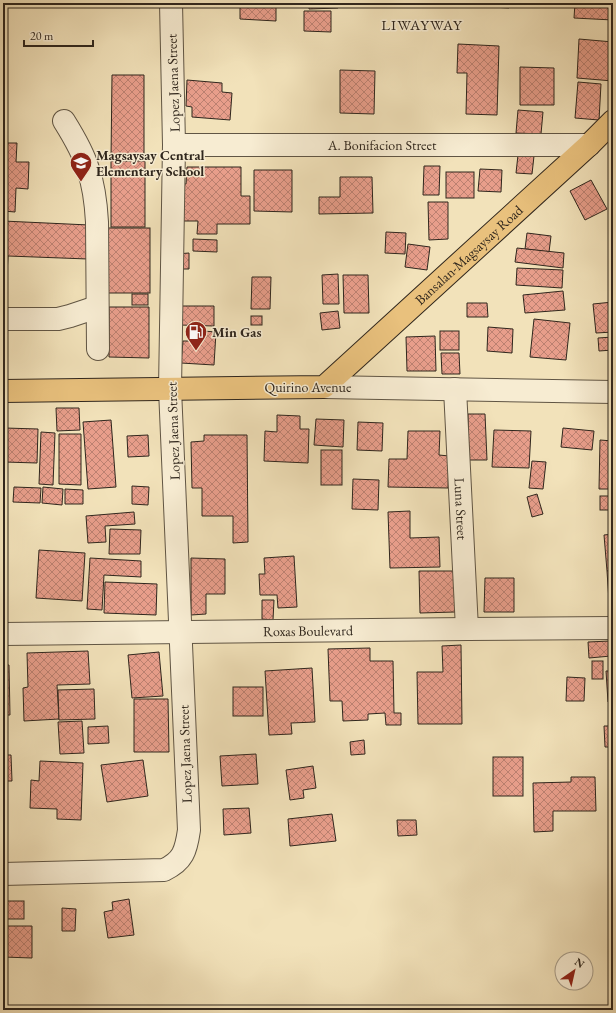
<svg xmlns="http://www.w3.org/2000/svg" width="616" height="1013" font-family="'EB Garamond',serif">
<defs>
<pattern id="building-cross-hatch" width="8" height="8" patternUnits="userSpaceOnUse"><rect width="8" height="8" fill="#e89e8b"/><path d="M0 0l8 8M0 8l8-8" fill="none" stroke="#bc8171"/></pattern>
</defs>
<rect width="100%" height="100%" fill="#f2e2ba"/>
<filter id="stains"><feTurbulence type="fractalNoise" baseFrequency=".005" numOctaves="4"/><feColorMatrix values="0 0 0 0 .2 0 0 0 0 .09 0 0 0 0 .02 0 0 0 .5 -.17"/></filter>
<radialGradient id="worn" r=".72"><stop offset=".6" stop-color="#630" stop-opacity="0"/><stop offset="1" stop-color="#630" stop-opacity=".3"/></radialGradient>
<g fill="url(#building-cross-hatch)" stroke="#2f261d">
<polygon points="240,3 276,3 276,21 240,19"/>
<polygon points="309,3 337,3 338,8 309,9"/>
<polygon points="492,3 509,3 509,8 491,7"/>
<polygon points="575,3 613,3 613,20 574,18"/>
<polygon points="304,11 331,11 331,32 304,31"/>
<polygon points="579,39 613,42 613,81 577,78"/>
<polygon points="458,44 499,46 497,115 466,114 467,73 457,73"/>
<polygon points="520,67 554,68 554,105 520,105"/>
<polygon points="340,70 375,71 374,114 340,113"/>
<polygon points="112,75 144,75 144,160 111,159"/>
<polygon points="187,80 222,83 222,92 232,93 230,120 192,117 192,107 186,106"/>
<polygon points="578,82 601,84 599,120 575,118"/>
<polygon points="518,110 543,112 541,134 516,133"/>
<polygon points="3,143 17,143 16,162 29,162 28,189 16,188 15,212 3,211"/>
<polygon points="518,155 534,156 532,174 516,173"/>
<rect x="111" y="161" width="34" height="66"/>
<polygon points="424,166 440,166 439,195 423,195"/>
<polygon points="187,167 241,167 241,196 250,196 250,224 217,224 217,234 197,234 198,221 181,221 181,184 186,184"/>
<polygon points="480,169 502,170 501,192 478,191"/>
<polygon points="254,170 292,170 292,212 254,211"/>
<rect x="446" y="172" width="28" height="26"/>
<polygon points="340,177 372,177 373,213 319,214 319,197 340,197"/>
<polygon points="591,180 607,209 585,220 570,191"/>
<polygon points="428,202 448,202 448,239 429,240"/>
<polygon points="3,221 89,225 88,259 8,256 7,274 3,274"/>
<rect x="106" y="228" width="44" height="65"/>
<polygon points="386,232 406,233 405,254 385,253"/>
<polygon points="527,233 551,236 549,252 525,249"/>
<polygon points="193,239 217,240 217,252 193,251"/>
<polygon points="408,244 430,247 427,270 405,267"/>
<polygon points="517,248 564,253 563,268 515,262"/>
<polygon points="189,253 189,269 176,269 176,254"/>
<polygon points="517,268 563,270 562,288 516,285"/>
<polygon points="338,274 339,304 323,304 322,275"/>
<polygon points="343,275 368,275 369,313 344,313"/>
<polygon points="252,277 271,277 270,309 251,309"/>
<polygon points="563,291 565,310 525,313 523,295"/>
<rect x="132" y="294" width="16" height="11"/>
<polygon points="613,302 613,332 596,333 593,304"/>
<polygon points="467,303 487,303 488,317 467,317"/>
<polygon points="180,306 214,306 214,326 180,325"/>
<polygon points="109,307 149,307 149,358 109,357"/>
<polygon points="338,311 340,328 322,330 320,313"/>
<rect x="251" y="316" width="11" height="9"/>
<polygon points="534,319 570,323 566,360 530,357"/>
<polygon points="488,327 513,329 512,353 487,351"/>
<polygon points="190,330 216,332 214,365 181,363 183,341 189,341"/>
<rect x="440" y="331" width="19" height="19"/>
<polygon points="435,336 436,371 407,371 406,337"/>
<polygon points="613,337 613,350 599,351 598,338"/>
<polygon points="441,353 459,353 460,374 442,374"/>
<polygon points="56,408 79,408 80,430 57,431"/>
<polygon points="468,414 485,414 487,460 469,460"/>
<polygon points="277,415 300,416 300,429 309,429 308,463 264,461 265,431 277,432"/>
<polygon points="316,419 344,420 343,447 314,445"/>
<polygon points="111,420 116,487 88,489 83,422"/>
<polygon points="358,422 383,423 382,451 357,450"/>
<polygon points="5,428 38,429 37,463 5,462"/>
<polygon points="563,428 594,431 592,450 561,447"/>
<polygon points="494,430 531,431 529,468 492,467"/>
<polygon points="408,431 440,431 439,455 449,456 448,488 388,487 389,459 407,459"/>
<polygon points="41,432 55,433 53,485 39,484"/>
<polygon points="59,434 81,434 81,485 59,484"/>
<polygon points="148,435 149,456 128,457 127,436"/>
<polygon points="204,435 247,435 248,542 233,543 233,516 202,516 202,488 192,488 191,442 204,441"/>
<polygon points="600,440 613,441 613,489 599,489"/>
<rect x="321" y="450" width="21" height="35"/>
<polygon points="532,461 546,462 543,489 529,488"/>
<polygon points="353,479 379,480 378,510 352,509"/>
<polygon points="132,486 149,487 148,505 132,504"/>
<polygon points="14,487 41,488 40,503 13,502"/>
<polygon points="43,487 63,489 62,505 42,503"/>
<polygon points="65,489 83,490 83,504 65,504"/>
<polygon points="537,494 543,514 532,517 527,497"/>
<rect x="600" y="496" width="13" height="14"/>
<polygon points="410,511 410,538 439,537 440,567 390,568 388,512"/>
<polygon points="134,512 135,524 105,526 106,542 88,543 86,516"/>
<polygon points="110,529 141,530 140,554 109,554"/>
<polygon points="613,534 613,570 607,571 604,535"/>
<polygon points="39,550 85,553 82,601 36,598"/>
<polygon points="294,556 297,607 278,608 277,595 260,595 259,574 265,574 264,558"/>
<polygon points="90,558 141,561 141,577 104,575 102,610 87,609"/>
<polygon points="191,558 225,559 225,594 206,594 206,614 191,615"/>
<polygon points="613,570 613,600 609,601 607,571"/>
<polygon points="419,571 454,571 455,612 420,613"/>
<polygon points="485,578 514,578 514,612 484,612"/>
<polygon points="105,582 157,584 156,615 104,613"/>
<polygon points="262,600 274,600 273,620 262,619"/>
<polygon points="610,641 611,656 589,658 588,642"/>
<polygon points="461,645 462,724 418,724 417,672 443,672 442,646"/>
<polygon points="370,648 370,661 393,661 394,713 401,713 401,725 386,725 385,713 368,714 368,720 343,721 342,701 330,701 328,649"/>
<polygon points="88,651 90,684 57,685 59,719 24,721 23,688 28,687 27,653"/>
<polygon points="159,652 163,696 132,698 128,655"/>
<rect x="592" y="661" width="11" height="18"/>
<polygon points="3,665 9,665 10,715 3,715"/>
<polygon points="312,668 315,722 291,723 292,734 269,735 265,671"/>
<polygon points="606,671 613,671 613,701 608,702"/>
<polygon points="567,677 585,678 584,701 566,701"/>
<rect x="233" y="687" width="30" height="29"/>
<polygon points="94,689 95,719 59,720 58,690"/>
<polygon points="134,699 168,699 169,752 134,752"/>
<polygon points="82,721 84,753 60,754 58,722"/>
<polygon points="108,726 109,743 88,744 88,727"/>
<polygon points="604,726 613,726 613,747 605,747"/>
<polygon points="364,740 365,754 351,755 350,742"/>
<polygon points="256,754 258,784 222,786 220,756"/>
<polygon points="3,755 11,755 12,781 3,781"/>
<rect x="493" y="757" width="30" height="39"/>
<polygon points="143,760 148,796 107,802 101,765"/>
<polygon points="40,761 83,763 81,820 57,819 57,809 30,808 31,780 39,781"/>
<polygon points="313,766 316,788 303,790 304,798 290,800 286,770"/>
<polygon points="571,777 595,777 596,811 553,811 553,831 534,832 533,783 571,782"/>
<polygon points="249,808 251,833 224,835 223,809"/>
<polygon points="332,814 336,841 290,846 288,819"/>
<polygon points="397,820 416,820 417,835 398,836"/>
<polygon points="129,899 134,935 108,938 104,912 113,910 112,902"/>
<rect x="3" y="901" width="21" height="18"/>
<polygon points="62,908 76,909 75,931 62,931"/>
<polygon points="3,926 32,926 32,958 3,957"/>
</g>
<g fill="none" stroke-linecap="round" stroke-linejoin="round">
<g stroke="#605544" stroke-width="24">
<g id="minor">
<path d="M64 121C74 137 83 152 88 169 94 186 96 204 97 222L98 349"/>
<path id="s1" d="M174 145H589"/>
<polyline points="3,319 58,319 70,316 97,307"/>
<polyline points="324,387 613,392"/>
<path id="s2" d="M455 389 467 629"/>
<path id="s3" d="M3 634 467 629 613 628"/>
<path d="M3 874 164 870C183 861 186 851 189 830L170 389 174 145 171 3"/>
</g>
</g>
<g stroke="#2f261d" stroke-width="24">
<g id="major">
<path id="s4" d="M3 391 324 387 589 145 613 121"/>
</g>
</g>
<use href="#minor" stroke="#f7ecd2" stroke-width="22"/>
<use href="#major" stroke="#e9c17d" stroke-width="22"/>
</g>
<defs>
<g id="school-pin" transform="scale(1.15)"><path d="M0 17L-7.5 6A9.5 9.5 0 1 1 7.5 6Z" fill="#8f2418" stroke="#f7ecd2"/><path d="M0-5L7-2L0 1L-7-2ZM-4 1L0 2.5L4 1V4Q0 6-4 4Z" fill="#fff"/></g>
<g id="fuel-pin" transform="scale(1.15)"><path d="M0 17L-7.5 6A9.5 9.5 0 1 1 7.5 6Z" fill="#8f2418" stroke="#f7ecd2"/><path d="M-5.5-6h7V0h2V4h1.3V-2.5L3-4.5l.8-.8L6-3V5H2.5V1h-1V6h-7ZM-4.2-4.7v3.2H.2V-4.7Z" fill="#fff"/></g>
</defs>
<g fill-rule="evenodd">
<use href="#school-pin" x="81" y="163"/>
<use href="#fuel-pin" x="196" y="332"/>
</g>
<g text-anchor="middle" stroke-width="3" stroke-linejoin="round" paint-order="stroke">
<g font-size="14" fill="#2f261d" stroke="#f7ecd2">
<text transform="translate(173 83) rotate(-92)" y="5">Lopez Jaena Street</text>
<text dy="5" stroke="none"><textPath href="#s1" startOffset="208">A. Bonifacion Street</textPath></text>
<text dy="5" stroke="none"><textPath href="#s4" startOffset="517">Bansalan-Magsaysay Road</textPath></text>
<text x="308" y="392">Quirino Avenue</text>
<text transform="translate(173 431) rotate(-92)" y="5">Lopez Jaena Street</text>
<text dy="5" stroke="none"><textPath href="#s2" startOffset="120">Luna Street</textPath></text>
<text dy="5" stroke="none"><textPath href="#s3" startOffset="305">Roxas Boulevard</textPath></text>
<text transform="translate(185 754) rotate(-92)" y="5">Lopez Jaena Street</text>
</g>
<g font-size="14" font-weight="bold" fill="#2f261d" stroke="#f7ecd2" text-anchor="start">
<text x="96" y="160">Magsaysay Central<tspan x="96" dy="16">Elementary School</tspan></text>
<text x="212" y="337">Min Gas</text>
</g>
<g font-size="15" letter-spacing="1" fill="#2f261d" stroke="#f7ecd2">
<text x="422" y="30">LIWAYWAY</text>
</g>
</g>
<rect width="616" height="1013" fill="none" stroke="#f2e2ba" stroke-width="16"/>
<rect x="4" y="4" width="608" height="1005" fill="none" stroke="#2f261d" stroke-width="2"/>
<rect x="8" y="8" width="600" height="997" fill="none" stroke="#2f261d"/>
<g transform="translate(574 971) rotate(34)"><circle r="19" fill="#f7ecd2" stroke="#a79d8a"/>
<path d="M0-3L7 15L0 10L-7 15Z" fill="#8f2418"/>
<text y="-6" font-size="11" font-weight="bold" text-anchor="middle" fill="#2f261d">N</text>
</g>
<path d="M24 40v6h69v-6" fill="none" stroke="#2f261d" stroke-width="2"/>
<text x="30" y="40" font-size="12" fill="#2f261d" stroke="#f7ecd2" stroke-width="3" paint-order="stroke">20 m</text>
<rect width="100%" height="100%" filter="url(#stains)"/>
<rect width="100%" height="100%" fill="url(#worn)"/>
</svg>
